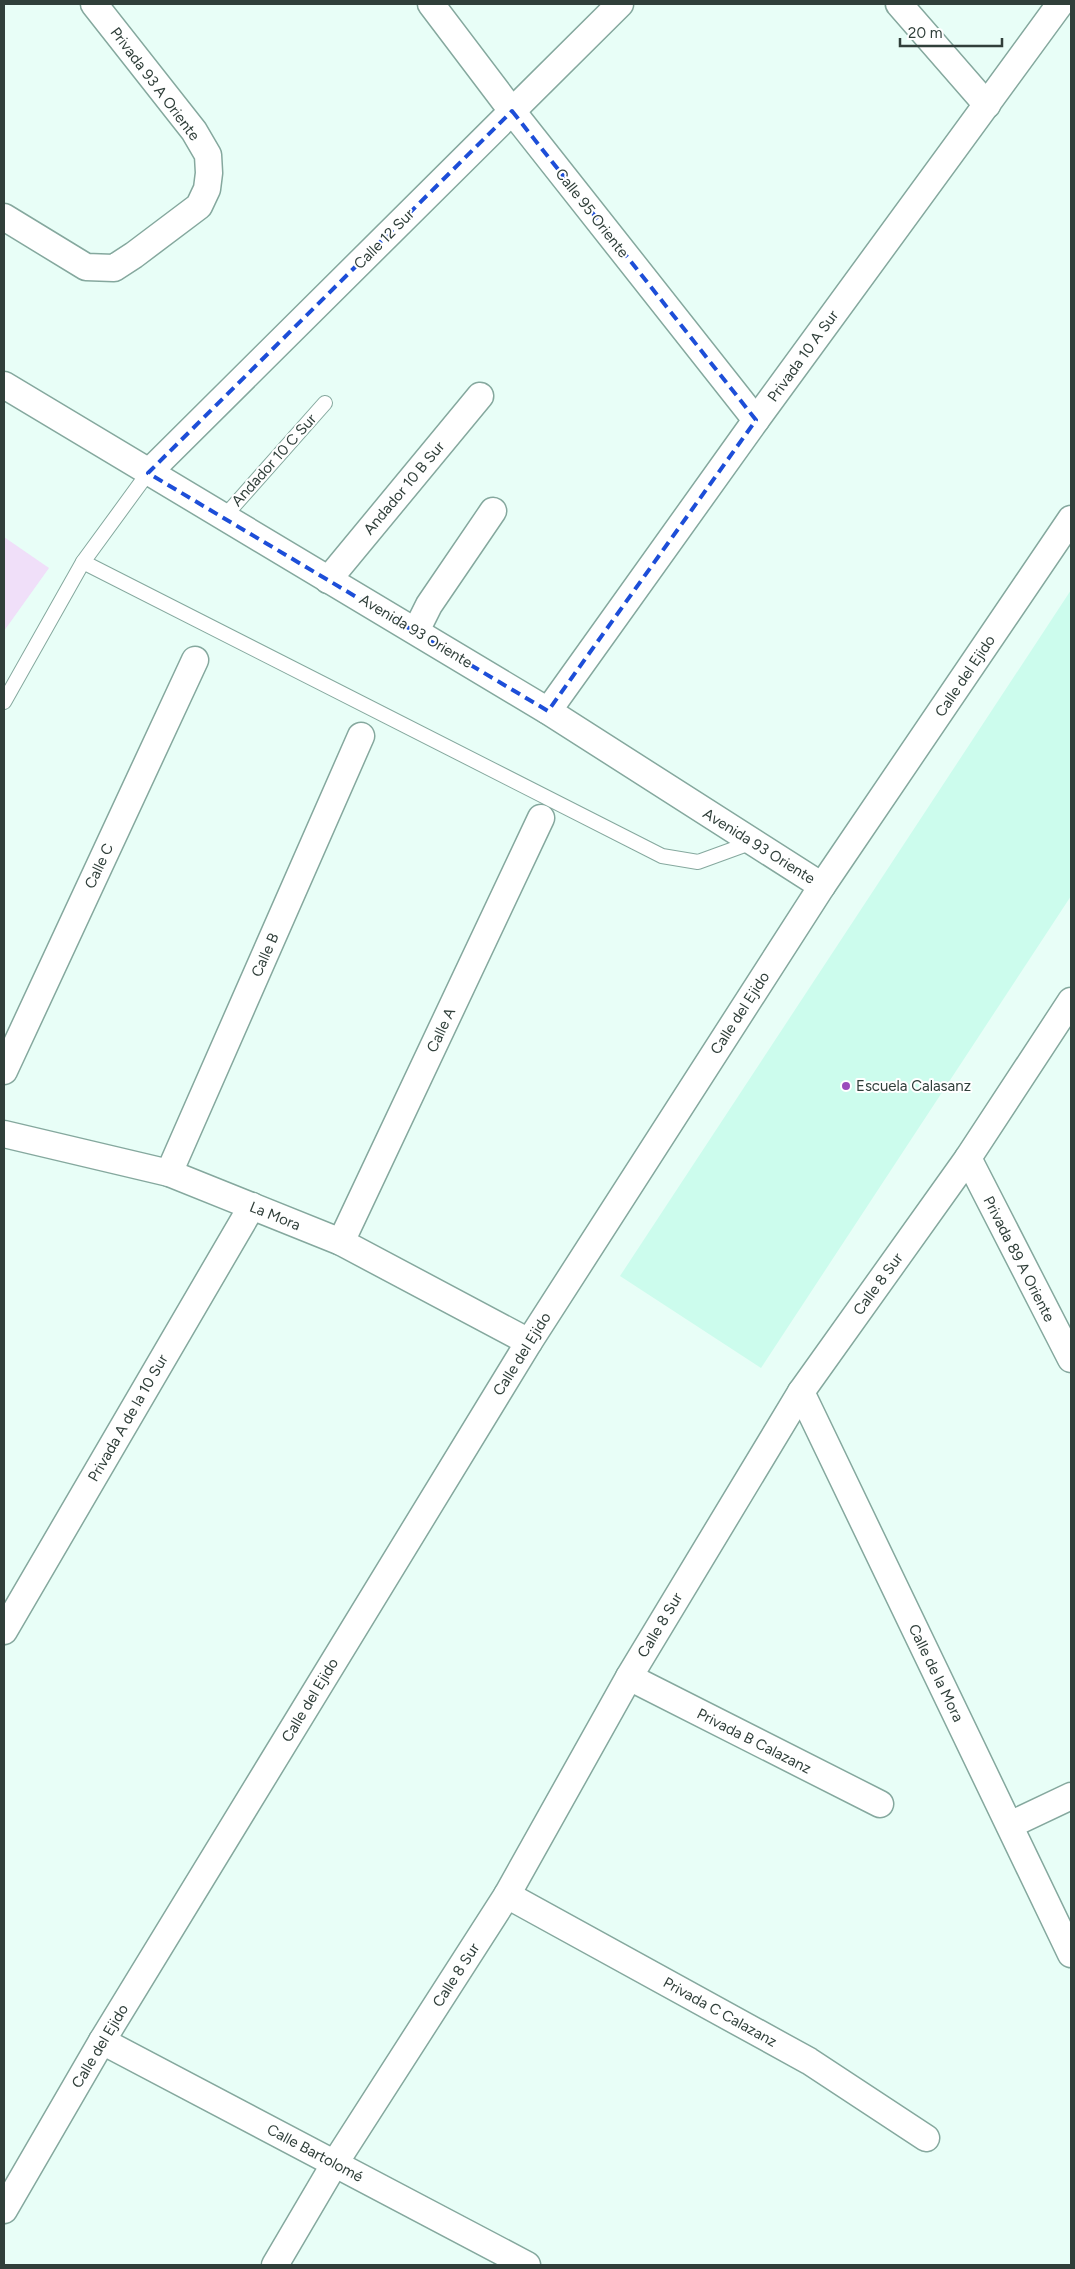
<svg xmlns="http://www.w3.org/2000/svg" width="1075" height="2269" font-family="Figtree,sans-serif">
<rect width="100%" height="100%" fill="#e8fef7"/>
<polygon fill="#ccfced" points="1071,590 1071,896 761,1368 620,1276"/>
<polygon fill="#f0dff9" points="4,537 49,568 4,631"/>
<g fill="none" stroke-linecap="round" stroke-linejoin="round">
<g stroke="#85a89e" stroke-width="16">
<g id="service">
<polyline points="224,517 325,403"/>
<polyline points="83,562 662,856 698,862 753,842"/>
<polyline points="4,702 83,562 148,473"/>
</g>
</g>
<g stroke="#85a89e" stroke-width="29">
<g id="minor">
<polyline points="431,4 512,111 756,420"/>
<polyline points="899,4 987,105"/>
<polyline points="4,217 86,267 114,268 134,255 199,206 207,189 209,173 208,155 194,131 94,4"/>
<polyline points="4,385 548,711 822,886"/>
<polyline points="148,473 620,4"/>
<polyline points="328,580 480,396"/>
<polyline points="416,631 429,605 493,511"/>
<polyline points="548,711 756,420 1060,4"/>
<polyline points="4,1071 195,660"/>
<polyline points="4,1134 169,1173 341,1242 529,1342"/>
<polyline points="968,1158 1071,1359"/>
<polyline points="169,1173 361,736"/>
<polyline points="341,1242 541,818"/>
<polyline points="801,1392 1071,1954"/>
<polyline points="4,1631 252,1206"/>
<polyline points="629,1677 880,1804"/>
<polyline points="1010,1825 1071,1796"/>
<polyline points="507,1895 809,2061 926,2138"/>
<polyline points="102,2041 527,2265"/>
<polyline points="4,2210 102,2041 529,1342 822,886 1071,519"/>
<polyline points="275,2265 335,2163 507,1895 629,1677 801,1392 968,1158 1071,1001"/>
</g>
</g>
<use href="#service" stroke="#fff" stroke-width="14"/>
<use href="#minor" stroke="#fff" stroke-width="26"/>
</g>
<path fill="none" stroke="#1d4ed8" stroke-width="4" stroke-dasharray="10 6" stroke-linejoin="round" d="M512 111 756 420 548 711 148 473Z"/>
<circle fill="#9b4cbc" stroke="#fff" stroke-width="2" cx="846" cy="1086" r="5"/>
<g text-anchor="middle" stroke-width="4" stroke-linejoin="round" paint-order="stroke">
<g font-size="15" fill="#303f3a" stroke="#fff">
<text transform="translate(155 84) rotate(53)" y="5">Privada 93 A Oriente</text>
<text transform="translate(592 213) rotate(52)" y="5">Calle 95 Oriente</text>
<text transform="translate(384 239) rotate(-45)" y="5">Calle 12 Sur</text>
<text transform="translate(803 356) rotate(-54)" y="5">Privada 10 A Sur</text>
<text transform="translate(274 460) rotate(-48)" y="5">Andador 10 C Sur</text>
<text transform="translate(404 488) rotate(-50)" y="5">Andador 10 B Sur</text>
<text transform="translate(416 631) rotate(31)" y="5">Avenida 93 Oriente</text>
<text transform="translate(965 676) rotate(-56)" y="5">Calle del Ejido</text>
<text transform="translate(759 846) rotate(32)" y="5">Avenida 93 Oriente</text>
<text transform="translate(99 866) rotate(-65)" y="5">Calle C</text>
<text transform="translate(265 955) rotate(-66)" y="5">Calle B</text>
<text transform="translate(740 1013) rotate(-57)" y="5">Calle del Ejido</text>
<text transform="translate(441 1030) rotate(-65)" y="5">Calle A</text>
<text transform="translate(275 1216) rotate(22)" y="5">La Mora</text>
<text transform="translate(1019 1259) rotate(63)" y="5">Privada 89 A Oriente</text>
<text transform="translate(878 1284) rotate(-54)" y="5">Calle 8 Sur</text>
<text transform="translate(522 1354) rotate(-58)" y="5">Calle del Ejido</text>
<text transform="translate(128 1418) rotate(-60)" y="5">Privada A de la 10 Sur</text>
<text transform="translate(660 1625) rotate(-59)" y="5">Calle 8 Sur</text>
<text transform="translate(936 1673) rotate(64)" y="5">Calle de la Mora</text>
<text transform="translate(310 1700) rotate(-59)" y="5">Calle del Ejido</text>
<text transform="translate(754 1741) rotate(27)" y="5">Privada B Calazanz</text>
<text transform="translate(456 1975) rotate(-57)" y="5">Calle 8 Sur</text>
<text transform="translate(720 2012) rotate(29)" y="5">Privada C Calazanz</text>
<text transform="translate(100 2046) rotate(-59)" y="5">Calle del Ejido</text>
<text transform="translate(315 2153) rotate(28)" y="5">Calle Bartolomé</text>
</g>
<g font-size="15" fill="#303f3a" stroke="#fff" text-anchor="start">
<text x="856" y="1091">Escuela Calasanz</text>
</g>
</g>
<rect width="1075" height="2269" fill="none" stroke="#303f3a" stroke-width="10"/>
<path d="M900 38v8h102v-8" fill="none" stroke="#303f3a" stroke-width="2.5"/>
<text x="908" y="38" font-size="15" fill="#303f3a" stroke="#ffffff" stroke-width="4" paint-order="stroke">20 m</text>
</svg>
